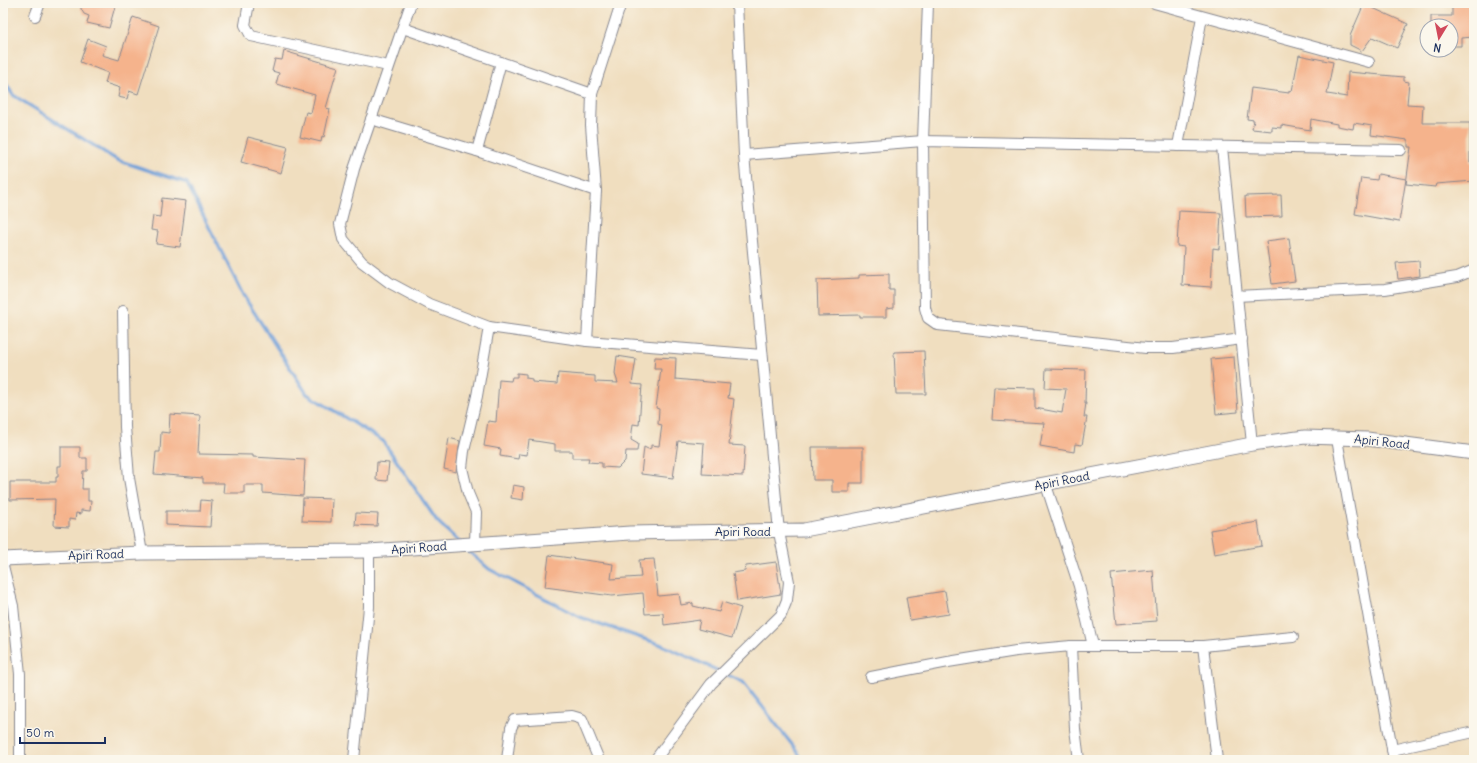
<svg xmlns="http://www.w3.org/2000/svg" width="1477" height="763" font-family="Delius,sans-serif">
<rect width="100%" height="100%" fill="#fbf7ec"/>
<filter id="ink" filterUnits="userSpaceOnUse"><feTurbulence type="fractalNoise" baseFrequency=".025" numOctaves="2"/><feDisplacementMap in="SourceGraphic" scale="8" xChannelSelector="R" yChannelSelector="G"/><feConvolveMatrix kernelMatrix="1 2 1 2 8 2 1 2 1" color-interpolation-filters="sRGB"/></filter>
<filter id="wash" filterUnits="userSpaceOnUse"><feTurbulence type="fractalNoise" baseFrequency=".012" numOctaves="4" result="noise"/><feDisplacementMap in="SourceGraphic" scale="16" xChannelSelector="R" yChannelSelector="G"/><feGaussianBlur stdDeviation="0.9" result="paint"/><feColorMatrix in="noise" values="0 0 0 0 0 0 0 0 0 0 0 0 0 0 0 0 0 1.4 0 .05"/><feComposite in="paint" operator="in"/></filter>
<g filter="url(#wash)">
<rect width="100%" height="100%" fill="#f0debf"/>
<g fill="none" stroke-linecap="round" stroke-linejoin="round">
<g stroke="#6d9cd6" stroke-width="3.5">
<polyline points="3,79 13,95 117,160 187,183 243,295 307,394 383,441 437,521 459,542"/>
<polyline points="466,549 489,569 580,617 662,645 743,682 797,751 802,760"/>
</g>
</g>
<g id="blocks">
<g fill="#f5b38c">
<polygon points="81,3 116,3 109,28 87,23 89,16 84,14 81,9"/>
<polygon points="1452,3 1474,3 1474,37 1461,38 1461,46 1451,46 1451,26 1431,26 1431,16 1452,16"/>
<polygon points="1364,4 1408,24 1397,48 1372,37 1362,51 1350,45 1350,36"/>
<polygon points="133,17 159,26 138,94 129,91 127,99 118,97 120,88 105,83 108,73 80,62 88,39 106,46 102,55 119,60"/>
<polygon points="284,51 338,67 326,108 330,109 324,137 322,136 321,142 300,137 306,112 311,113 315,95 276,84 279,73 272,71 275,59 282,60"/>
<polygon points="1299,55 1333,62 1327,94 1347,97 1348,72 1404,77 1404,81 1409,82 1407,104 1423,105 1422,123 1470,123 1470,162 1474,162 1474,181 1436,184 1435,187 1406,184 1411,147 1408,147 1408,140 1371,135 1372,126 1354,123 1353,129 1337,126 1337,124 1311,119 1310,130 1281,125 1281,128 1272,127 1272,131 1252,129 1254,120 1247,119 1251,88 1289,93 1289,90 1292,91"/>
<polygon points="248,137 288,147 281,173 241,162"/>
<polygon points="1378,174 1406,179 1399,222 1355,214 1361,178 1377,180"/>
<polygon points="1281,195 1282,216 1246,217 1245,196"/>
<polygon points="162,198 186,201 180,247 156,244 158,231 151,230 153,216 160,217"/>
<polygon points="1179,211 1221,213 1219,249 1213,248 1211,287 1182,285 1184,247 1177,246"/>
<polygon points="1289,238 1295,281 1272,284 1266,241"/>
<polygon points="1419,261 1420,276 1398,279 1396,263"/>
<polygon points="889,274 889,290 894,290 894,308 886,309 886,317 860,317 860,315 818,316 817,280 859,278 859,275"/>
<polygon points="924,351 926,394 896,394 894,352"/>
<polygon points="617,356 636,359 632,384 642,385 639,425 633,424 631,440 638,444 637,451 626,451 625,461 618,468 602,467 602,463 588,462 589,458 572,458 572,451 555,451 555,444 529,440 527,455 519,454 518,459 500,456 501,449 484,446 488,421 496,422 499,380 511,381 512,377 517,377 517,373 526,374 526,378 532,379 532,382 557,384 558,373 595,376 595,382 618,383 615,374"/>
<polygon points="655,357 676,358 675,379 730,384 728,398 734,399 729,445 745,446 743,476 702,474 704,443 678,441 673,478 641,474 644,447 648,449 651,448 651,445 659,446 662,425 658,424 659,409 656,408 661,369 654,369"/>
<polygon points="1234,357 1238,412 1216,414 1211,359"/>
<polygon points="1046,369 1086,370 1085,403 1086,403 1084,417 1087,417 1082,445 1075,444 1074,452 1040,446 1044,423 992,420 994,387 1035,388 1035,408 1062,413 1066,389 1045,388"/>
<polygon points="170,414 200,416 198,454 253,455 253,457 305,460 303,496 263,493 263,485 244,485 244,493 223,493 224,483 203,483 203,478 154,474 156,452 160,452 161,432 169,433"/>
<polygon points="449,438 460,441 456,472 444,469"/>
<polygon points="61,447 80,447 80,458 87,458 87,471 83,471 82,489 88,489 88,501 91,501 90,511 81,510 81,514 76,513 75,520 69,519 69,527 54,526 55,499 10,500 10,482 56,482 56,477 58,477 58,466 61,466"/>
<polygon points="812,447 863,447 863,483 849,483 849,492 832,492 832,480 813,480"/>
<polygon points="377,462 389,463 387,481 376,480"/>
<polygon points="513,485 524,487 523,500 511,498"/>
<polygon points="303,498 332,499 331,522 302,521"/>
<polygon points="201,500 212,501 210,527 166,525 166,511 200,511"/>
<polygon points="356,513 378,514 377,526 355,525"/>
<polygon points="1258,522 1262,546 1214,554 1210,530"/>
<polygon points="549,555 613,564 611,579 641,577 639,560 654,559 658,596 679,594 681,605 693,603 693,606 719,612 722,602 741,608 732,638 698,629 700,620 664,625 663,613 645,614 643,593 612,596 545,587"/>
<polygon points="776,562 781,594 737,601 733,573 745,571 746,566"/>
<polygon points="1153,570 1157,621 1116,624 1111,574"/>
<polygon points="945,591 949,614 910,620 906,597"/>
</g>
</g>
</g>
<g filter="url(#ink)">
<use href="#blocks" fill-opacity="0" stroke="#86868e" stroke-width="1"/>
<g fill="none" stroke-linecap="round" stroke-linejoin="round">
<g stroke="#86868e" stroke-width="12">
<g id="minor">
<polyline points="249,3 245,25 251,36 388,66"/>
<polyline points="411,3 354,169 340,224 343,239 362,262 390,283 429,304 489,327 587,341 762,355"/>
<polyline points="928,3 923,141 925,308 928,318 938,325 1146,348 1173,348 1242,339"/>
<polyline points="1154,3 1369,62"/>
<polyline points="35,16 40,3"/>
<polyline points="403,28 592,94"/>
<polyline points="371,119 477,151 596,191"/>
<polyline points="1178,146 1202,17"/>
<polyline points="1222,147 1252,444"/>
<polyline points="477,151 501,62"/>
<polyline points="744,155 923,141 1401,150"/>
<polyline points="1236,296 1385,289 1457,277 1474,270"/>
<polyline points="123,311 125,427 129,478 142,553"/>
<polyline points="587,341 596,191 591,125 592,94 621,3"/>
<polyline points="1337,439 1394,760"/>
<polyline points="1046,485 1079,586 1093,646"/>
<polyline points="475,544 476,512 468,493 462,468 464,451 477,396 489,327"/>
<polyline points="3,566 13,606 20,674 20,760"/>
<polyline points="1071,646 1075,729 1079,760"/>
<polyline points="1203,646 1217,760"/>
<polyline points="871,677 948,662 1016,651 1071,646 1203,646 1293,637"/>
<polyline points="1392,750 1474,732"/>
<polyline points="354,760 369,607 369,551"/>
<polyline points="507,760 511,728 515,720 572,716 582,719 599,760"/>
<polyline points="655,760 711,684 781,615 787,600 789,582 779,532 744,155 737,3"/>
</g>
</g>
<g stroke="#86868e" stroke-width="15">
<polyline id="tertiary" points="3,559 142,553 369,551 630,533 804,530 1252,444 1305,437 1367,439 1474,453"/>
</g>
<use href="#minor" stroke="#fff" stroke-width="10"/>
<use href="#tertiary" stroke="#fff" stroke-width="13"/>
</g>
</g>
<g text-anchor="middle" stroke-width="3" stroke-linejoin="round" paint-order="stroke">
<g font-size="12" fill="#1b2f5e" stroke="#fbf7ec">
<text transform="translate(1382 442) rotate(6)" y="4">Apiri Road</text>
<text transform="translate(1062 481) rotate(-11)" y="4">Apiri Road</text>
<text x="743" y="536">Apiri Road</text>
<text transform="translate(419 548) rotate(-4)" y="4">Apiri Road</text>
<text transform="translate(96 555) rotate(-2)" y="4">Apiri Road</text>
</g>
</g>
<rect width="1477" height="763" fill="none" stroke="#fbf7ec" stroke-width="16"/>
<g transform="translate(1439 38) rotate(190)"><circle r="19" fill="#fbf7ec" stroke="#a1a7b3"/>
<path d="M0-3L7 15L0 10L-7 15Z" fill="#d1495b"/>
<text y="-6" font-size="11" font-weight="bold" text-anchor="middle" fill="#1b2f5e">N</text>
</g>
<path d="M20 737v6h85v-6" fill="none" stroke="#1b2f5e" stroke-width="2"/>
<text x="26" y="737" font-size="12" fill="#1b2f5e" stroke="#fbf7ec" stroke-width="3" paint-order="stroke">50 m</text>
</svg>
